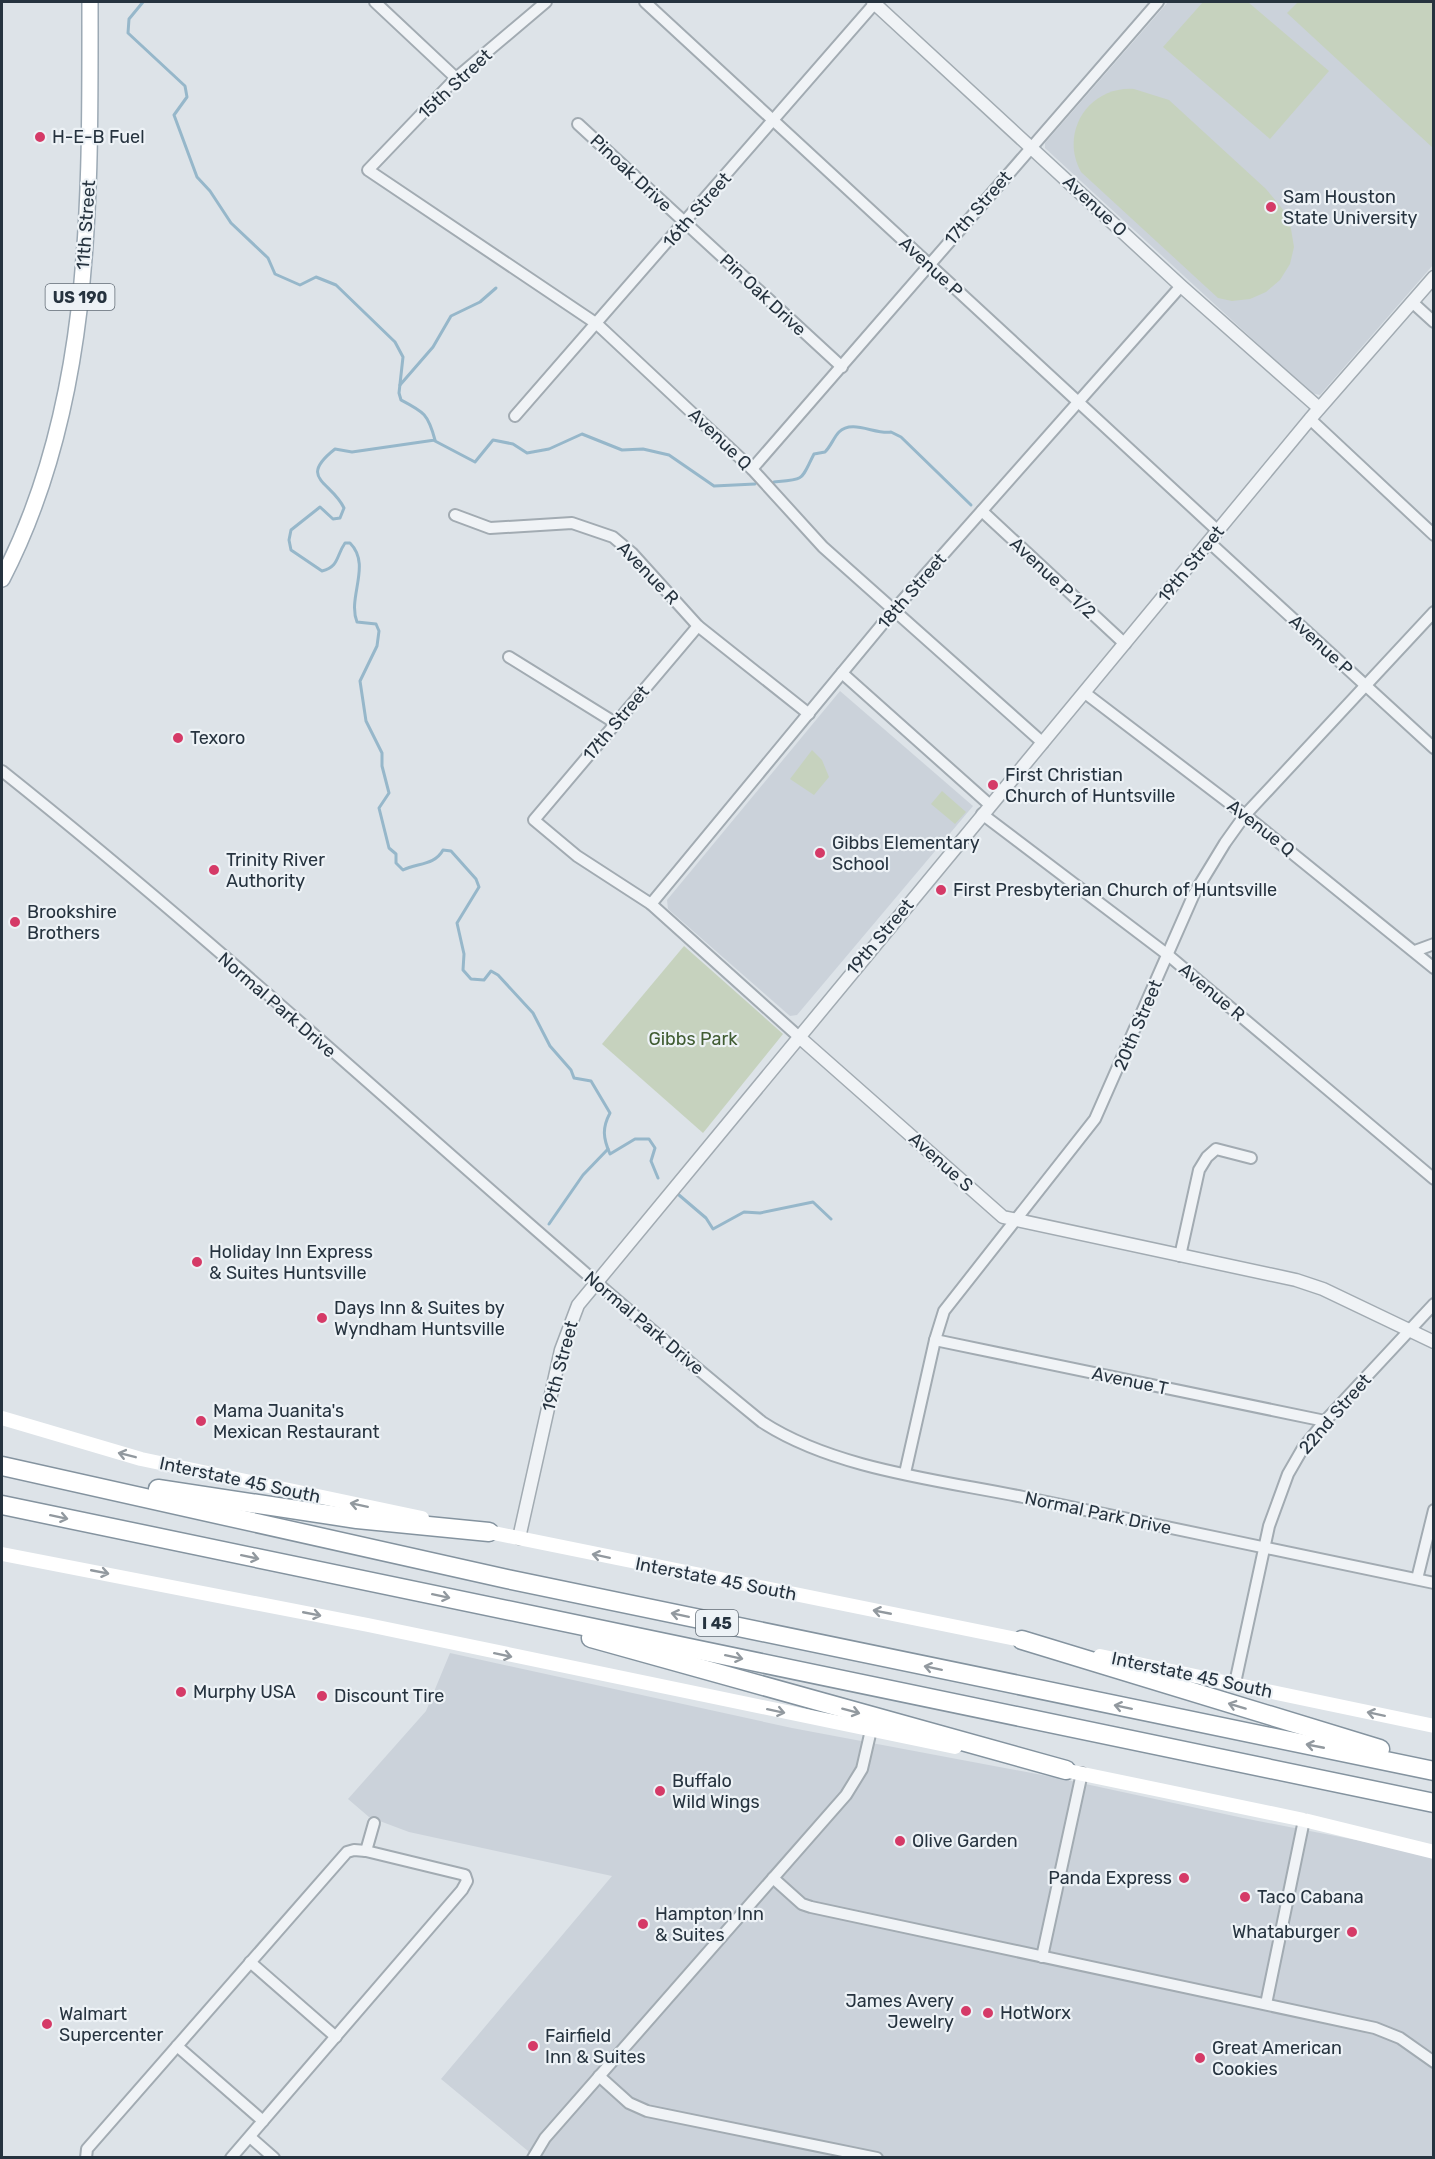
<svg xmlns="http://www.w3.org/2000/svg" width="1435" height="2159" font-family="Rubik,sans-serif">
<rect width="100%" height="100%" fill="#dde3e8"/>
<g fill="#cbd2da">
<polygon points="1168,2 1433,2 1433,265 1320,395 1311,393 1045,148 1045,143"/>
<polygon points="840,691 973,806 797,1015 790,1016 668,909 667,900"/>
<polygon points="450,1653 792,1728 1053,1777 1243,1818 1433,1855 1433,2157 528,2157 528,2151 441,2079 612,1876 409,1832 369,1817 348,1799 426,1711"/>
</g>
<g fill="#c6d2be">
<polygon points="1203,2 1248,2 1329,71 1270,139 1163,47"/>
<polygon points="1298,2 1433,2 1433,148 1287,13"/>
<path d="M1134 89 1169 100 1266 189 1289 217 1294 247 1290 264 1280 280 1266 292 1250 299 1232 301 1218 298 1081 172C1059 132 1089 86 1134 89Z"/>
<polygon points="812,750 822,760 829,777 814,795 790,779"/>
<polygon points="942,791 966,812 955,824 931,804"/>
<polygon points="684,946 783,1034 703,1133 602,1044"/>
</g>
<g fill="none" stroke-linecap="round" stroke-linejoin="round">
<g stroke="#96b7ca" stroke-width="3">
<path d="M143 2 129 19 128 33 185 86 187 97 174 115 197 177 210 191 231 223 268 258 275 274 300 285 316 277 336 285 395 342 403 357 399 393 401 400C424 412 428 414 435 440L352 452 335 449C297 479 331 481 344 508L340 518 333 519 320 507 291 530 289 540 291 550 322 571C339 567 336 556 345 543H350C372 565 347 597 357 622L376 624 379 631 377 646 360 681 366 721 382 753V766L389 793 379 808 389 848 396 854V863L403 870C418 863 435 865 443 850L451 851 476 879 479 887 457 923 464 954 463 970 471 979 484 980 491 971 498 975 533 1013 550 1046 571 1070 574 1078 591 1081 610 1113C602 1128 603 1138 610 1154L635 1139H649L655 1148 651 1161 658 1178"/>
<polyline points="400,385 433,347 451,316 480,302 496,288"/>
<polyline points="435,441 475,462 493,440 513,444 527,453 549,449 582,434 622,450 643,449 669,455 714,486 755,484"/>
<path d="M774 482C806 479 800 481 814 454L825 452C831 446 834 437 839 432 852 419 876 435 891 432L901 437 971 505"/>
<polyline points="679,1195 706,1218 713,1229 744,1212 760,1213 813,1202 831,1219"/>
<polyline points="549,1224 583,1175 608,1149"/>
</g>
<g stroke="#a2abb2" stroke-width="14">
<g id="minor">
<polyline points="375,2 456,78"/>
<polyline points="546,2 456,78 368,170 597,324 752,469 823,547 1043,743"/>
<polyline points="645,2 1218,531"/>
<polyline points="578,124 842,367"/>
<polyline points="1412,302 1434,322"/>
<polyline points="515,416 875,3"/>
<polyline points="1310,419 1434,535"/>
<polyline points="752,469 1158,2"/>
<polyline points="982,511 1125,644"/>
<polyline points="455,515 490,528 572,523 613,537 632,553 698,626 809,714"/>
<polyline points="1209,542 1434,748"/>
<polyline points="698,626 534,820 577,856 651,904 798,1036"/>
<polyline points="509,657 617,724"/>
<polyline points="842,673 990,805"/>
<polyline points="1085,693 1245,815 1434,968"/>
<path d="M2 771C263 979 504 1211 762 1422 834 1469 939 1480 1023 1497 1160 1526 1297 1554 1434 1583"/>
<polyline points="982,814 1168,955 1434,1179"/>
<polyline points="651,904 894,610 1181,286"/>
<polyline points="1415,951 1434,944"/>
<polyline points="1180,1256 1199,1170 1207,1157 1216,1149 1251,1158"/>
<polyline points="935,1340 1325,1421"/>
<polyline points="905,1473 935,1340 944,1311 1095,1119 1194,894 1225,843 1245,815 1434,612"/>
<polyline points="1417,1579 1434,1510"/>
<polyline points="1235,1683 1269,1526 1288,1474 1303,1448 1325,1421 1434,1304"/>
<polyline points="366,1851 374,1823"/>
<polyline points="773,1878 802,1904 811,1907 1375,2028 1400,2038 1434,2062"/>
<polyline points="1042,1957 1082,1773"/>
<polyline points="250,1962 336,2037"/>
<polyline points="1266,2004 1304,1820"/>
<polyline points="177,2046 263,2121"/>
<polyline points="599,2076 629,2103 647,2111 877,2158"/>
<polyline points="250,2137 274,2158"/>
<polyline points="86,2158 87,2149 347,1852 354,1850 366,1851 465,1875 467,1881 462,1890 231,2158"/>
<polyline points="533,2158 545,2138 846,1795 862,1769 871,1730"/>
</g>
</g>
<g stroke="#a2abb2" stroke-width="15">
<g id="tertiary">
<polyline points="873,2 1181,286 1319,408"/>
<polyline points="798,1036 1003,1217 1296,1280 1323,1289 1434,1342"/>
<polyline points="519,1538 561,1350 578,1305 1310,419 1434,277"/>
</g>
</g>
<g stroke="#9ca9b4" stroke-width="18">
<path id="primary" d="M2 579C94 402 90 196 90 2"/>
</g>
<g stroke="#84939f" stroke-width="21">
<g id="motorway">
<polyline points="2,1466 507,1579 1434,1771"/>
<polyline points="158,1489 357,1519 489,1532"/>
<polyline points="2,1505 1434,1803"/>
<polyline points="591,1638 1066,1770"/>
<polyline points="1022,1640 1380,1749"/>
</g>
</g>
<use href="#minor" stroke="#f0f3f6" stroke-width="10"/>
<use href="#tertiary" stroke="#f0f3f6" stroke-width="12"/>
<g stroke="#fff" stroke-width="14">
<polyline points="2,1418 141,1459 422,1518"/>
<polyline points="479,1530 1031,1642"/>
<polyline points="2,1554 368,1625 955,1747"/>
<polyline points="1100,1656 1434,1726"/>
<polyline points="1059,1769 1304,1820 1434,1852"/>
</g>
<use href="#primary" stroke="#fff" stroke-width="15"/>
<use href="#motorway" stroke="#fff" stroke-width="18"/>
</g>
<defs><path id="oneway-shaft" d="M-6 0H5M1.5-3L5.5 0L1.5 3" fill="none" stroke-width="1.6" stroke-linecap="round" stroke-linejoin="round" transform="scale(1.5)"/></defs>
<g stroke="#92999f">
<use href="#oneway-shaft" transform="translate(127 1455) rotate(-166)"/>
<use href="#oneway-shaft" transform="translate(359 1505) rotate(-168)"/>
<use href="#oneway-shaft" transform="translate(59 1517) rotate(12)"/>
<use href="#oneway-shaft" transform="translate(601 1556) rotate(-168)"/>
<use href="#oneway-shaft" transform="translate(250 1557) rotate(12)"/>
<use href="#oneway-shaft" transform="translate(100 1572) rotate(11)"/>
<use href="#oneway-shaft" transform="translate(441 1596) rotate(12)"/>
<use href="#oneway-shaft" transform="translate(882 1612) rotate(-169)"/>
<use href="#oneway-shaft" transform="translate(312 1614) rotate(11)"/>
<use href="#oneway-shaft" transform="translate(680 1615) rotate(-168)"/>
<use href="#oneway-shaft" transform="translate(503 1655) rotate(12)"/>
<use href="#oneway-shaft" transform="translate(734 1657) rotate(12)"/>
<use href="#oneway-shaft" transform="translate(933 1668) rotate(-168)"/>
<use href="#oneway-shaft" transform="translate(1237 1706) rotate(-163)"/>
<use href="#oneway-shaft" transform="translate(1123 1707) rotate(-168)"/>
<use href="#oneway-shaft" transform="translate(776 1711) rotate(12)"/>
<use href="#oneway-shaft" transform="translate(851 1711) rotate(15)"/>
<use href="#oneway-shaft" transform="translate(1376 1714) rotate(-168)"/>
<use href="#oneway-shaft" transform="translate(1315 1746) rotate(-169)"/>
</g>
<g fill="#d53a67" stroke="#edf2f6" stroke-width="2">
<circle cx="40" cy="137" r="6"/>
<circle cx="1271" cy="207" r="6"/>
<circle cx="178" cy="738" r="6"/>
<circle cx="993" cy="785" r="6"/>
<circle cx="820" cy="853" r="6"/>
<circle cx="214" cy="870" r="6"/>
<circle cx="941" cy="890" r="6"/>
<circle cx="15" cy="922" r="6"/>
<circle cx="197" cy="1262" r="6"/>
<circle cx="322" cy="1318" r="6"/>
<circle cx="201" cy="1421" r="6"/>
<circle cx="181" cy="1692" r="6"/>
<circle cx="322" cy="1696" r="6"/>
<circle cx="660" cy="1791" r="6"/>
<circle cx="900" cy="1841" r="6"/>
<circle cx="1184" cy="1878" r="6"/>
<circle cx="1245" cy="1897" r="6"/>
<circle cx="643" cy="1924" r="6"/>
<circle cx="1352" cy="1932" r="6"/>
<circle cx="966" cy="2011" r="6"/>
<circle cx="988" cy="2013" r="6"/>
<circle cx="47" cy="2024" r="6"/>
<circle cx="533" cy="2046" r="6"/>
<circle cx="1200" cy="2058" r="6"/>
</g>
<g text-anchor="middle" stroke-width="4.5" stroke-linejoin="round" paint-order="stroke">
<g fill="#edf2f6" stroke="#626c76" stroke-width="1.5">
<rect x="45.5" y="284" width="69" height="26" rx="4.5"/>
<rect x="696" y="1610" width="42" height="26" rx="4.5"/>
</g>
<g font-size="16" font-weight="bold" fill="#26333f">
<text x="80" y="303">US 190</text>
<text x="717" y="1629">I 45</text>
</g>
<g font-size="18" fill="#26333f" stroke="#edf2f6">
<text transform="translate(455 84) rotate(-43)" y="6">15th Street</text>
<text transform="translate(631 173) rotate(43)" y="6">Pinoak Drive</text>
<text transform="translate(1095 206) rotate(43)" y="6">Avenue O</text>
<text transform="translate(978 208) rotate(-49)" y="6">17th Street</text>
<text transform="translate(697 210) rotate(-49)" y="6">16th Street</text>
<text transform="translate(86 225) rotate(-86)" y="6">11th Street</text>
<text transform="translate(931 267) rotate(43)" y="6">Avenue P</text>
<text transform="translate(763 295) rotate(43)" y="6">Pin Oak Drive</text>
<text transform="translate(720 439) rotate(44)" y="6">Avenue Q</text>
<text transform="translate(1191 564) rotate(-51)" y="6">19th Street</text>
<text transform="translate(648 573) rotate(46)" y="6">Avenue R</text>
<text transform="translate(1053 578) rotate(43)" y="6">Avenue P 1/2</text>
<text transform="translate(912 591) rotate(-49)" y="6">18th Street</text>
<text transform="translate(1321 645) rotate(43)" y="6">Avenue P</text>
<text transform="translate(616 723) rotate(-50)" y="6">17th Street</text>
<text transform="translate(1261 828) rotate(38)" y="6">Avenue Q</text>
<text transform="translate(880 937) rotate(-50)" y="6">19th Street</text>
<text transform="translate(1212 992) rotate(40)" y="6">Avenue R</text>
<text transform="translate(277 1005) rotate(41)" y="6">Normal Park Drive</text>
<text transform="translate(1138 1025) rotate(-67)" y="6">20th Street</text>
<text transform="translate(941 1162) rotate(42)" y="6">Avenue S</text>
<text transform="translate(644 1323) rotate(40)" y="6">Normal Park Drive</text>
<text transform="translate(560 1366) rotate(-75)" y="6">19th Street</text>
<text transform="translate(1130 1381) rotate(12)" y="6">Avenue T</text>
<text transform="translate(1335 1414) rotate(-49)" y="6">22nd Street</text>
<text transform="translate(240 1480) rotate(12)" y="6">Interstate 45 South</text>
<text transform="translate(1098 1513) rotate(12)" y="6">Normal Park Drive</text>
<text transform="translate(716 1579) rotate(11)" y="6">Interstate 45 South</text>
<text transform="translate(1192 1675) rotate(12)" y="6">Interstate 45 South</text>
</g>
<g font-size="18" fill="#26333f" stroke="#edf2f6" text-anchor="start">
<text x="52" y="143">H-E-B Fuel</text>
<text x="1283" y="203">Sam Houston<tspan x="1283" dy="21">State University</tspan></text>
<text x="190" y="744">Texoro</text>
<text x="1005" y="781">First Christian<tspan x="1005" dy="21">Church of Huntsville</tspan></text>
<text x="832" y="849">Gibbs Elementary<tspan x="832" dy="21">School</tspan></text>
<text x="226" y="866">Trinity River<tspan x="226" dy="21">Authority</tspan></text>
<text x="953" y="896">First Presbyterian Church of Huntsville</text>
<text x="27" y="918">Brookshire<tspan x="27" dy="21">Brothers</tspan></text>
<text x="209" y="1258">Holiday Inn Express<tspan x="209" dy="21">&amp; Suites Huntsville</tspan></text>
<text x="334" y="1314">Days Inn &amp; Suites by<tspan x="334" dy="21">Wyndham Huntsville</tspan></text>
<text x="213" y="1417">Mama Juanita's<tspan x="213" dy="21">Mexican Restaurant</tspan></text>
<text x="193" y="1698">Murphy USA</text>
<text x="334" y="1702">Discount Tire</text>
<text x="672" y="1787">Buffalo<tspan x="672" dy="21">Wild Wings</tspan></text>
<text x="912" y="1847">Olive Garden</text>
<text x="1172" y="1884" text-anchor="end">Panda Express</text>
<text x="1257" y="1903">Taco Cabana</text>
<text x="655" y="1920">Hampton Inn<tspan x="655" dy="21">&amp; Suites</tspan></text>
<text x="1340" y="1938" text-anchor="end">Whataburger</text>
<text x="954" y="2007" text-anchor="end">James Avery<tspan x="954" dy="21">Jewelry</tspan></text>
<text x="1000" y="2019">HotWorx</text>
<text x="59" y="2020">Walmart<tspan x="59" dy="21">Supercenter</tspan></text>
<text x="545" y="2042">Fairfield<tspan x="545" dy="21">Inn &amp; Suites</tspan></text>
<text x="1212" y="2054">Great American<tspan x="1212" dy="21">Cookies</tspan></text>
</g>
<g font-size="18" fill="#405c32" stroke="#edf2f6">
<text x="693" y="1045">Gibbs Park</text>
</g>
</g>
<rect width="1435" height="2159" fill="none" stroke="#26333f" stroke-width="6"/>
</svg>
